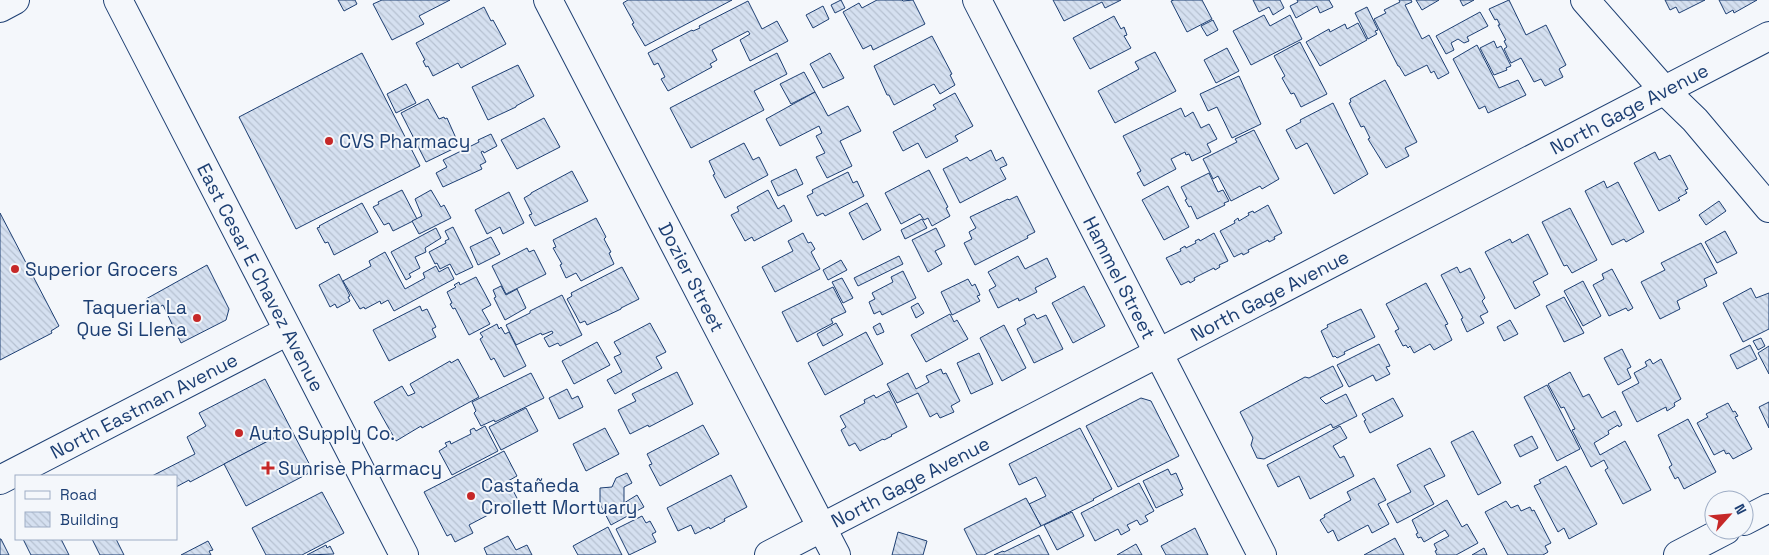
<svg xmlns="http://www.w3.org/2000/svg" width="1769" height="555" font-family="'Space Grotesk',sans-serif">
<defs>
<pattern id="building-back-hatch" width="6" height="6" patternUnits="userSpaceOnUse" patternTransform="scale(1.25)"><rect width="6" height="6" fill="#d5e0f0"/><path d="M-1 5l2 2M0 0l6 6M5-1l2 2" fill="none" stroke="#b6c1d1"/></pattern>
</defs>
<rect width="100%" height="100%" fill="#f4f7fb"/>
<g fill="url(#building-back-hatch)" stroke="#1d3f73">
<polygon points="338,0 355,0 357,4 344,11"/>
<polygon points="382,0 450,0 419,16 424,24 392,40 373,4"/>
<polygon points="628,0 732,0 645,46 632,24 634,23 623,3"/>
<polygon points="841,0 845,8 835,13 831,5"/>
<polygon points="877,0 902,0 903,1 913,0 925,24 873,50 871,45 863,49 843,12 859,3 862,8"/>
<polygon points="1053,0 1121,0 1105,8 1102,2 1064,21"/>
<polygon points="1174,0 1202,0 1212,19 1187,32 1171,1"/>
<polygon points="1253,0 1280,0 1284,8 1273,15 1269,7 1259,12"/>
<polygon points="1297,0 1329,0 1333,7 1320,13 1317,6 1296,18 1290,6 1298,2"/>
<polygon points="1399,0 1411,0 1412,2 1405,5 1422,39 1429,35 1449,73 1438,79 1434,71 1431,73 1427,65 1405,76 1399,66 1398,66 1374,19 1386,13 1384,10 1400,2"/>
<polygon points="1416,0 1439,0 1422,10"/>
<polygon points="1460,0 1474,0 1463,6"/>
<polygon points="1509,0 1526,35 1546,25 1566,65 1559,69 1563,77 1545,86 1541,79 1534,82 1521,58 1511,63 1504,49 1507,47 1504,41 1506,40 1498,25 1500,25 1497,19 1495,20 1489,9"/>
<polygon points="1665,0 1705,0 1679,13 1676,7 1670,10"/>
<polygon points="1719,0 1757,0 1734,13 1733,10 1726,14"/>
<polygon points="748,1 762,29 777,21 788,41 750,61 740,40 750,34 748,31 712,50 717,60 710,64 712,67 668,91 661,79 665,77 658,63 654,65 648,53 692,30 693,31 700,28 699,26"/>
<polygon points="823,6 829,19 813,28 806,15"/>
<polygon points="484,7 491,21 493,20 506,44 461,68 458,63 433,76 428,66 426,67 423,61 425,60 416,43"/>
<polygon points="1367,7 1378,30 1375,31 1377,34 1368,39 1355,13"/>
<polygon points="1480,12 1488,26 1467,37 1469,41 1464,43 1458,39 1451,43 1454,50 1446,54 1436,36"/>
<polygon points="1264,15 1270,26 1290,15 1302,39 1251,65 1233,31"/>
<polygon points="1114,16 1121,29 1124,27 1127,35 1124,36 1131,48 1090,69 1073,38"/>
<polygon points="1213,20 1218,30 1207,36 1201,26"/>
<polygon points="1358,23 1367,40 1320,66 1306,42 1329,29 1330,32 1345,24 1347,29"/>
<polygon points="932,36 952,74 950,75 955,85 940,94 934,84 894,105 889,95 887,95 874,66"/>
<polygon points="1494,41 1497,48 1501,46 1511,66 1506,68 1507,70 1494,75 1480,48"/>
<polygon points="1300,42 1327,94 1301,107 1294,93 1291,94 1282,78 1285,76 1274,56"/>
<polygon points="1477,45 1499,88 1518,80 1526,95 1488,113 1485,106 1479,109 1453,59"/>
<polygon points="1227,48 1239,71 1216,83 1204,60"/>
<polygon points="1155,52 1176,91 1115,123 1098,91 1139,69 1135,62"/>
<polygon points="362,53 420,166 296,229 239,117"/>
<polygon points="777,53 787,74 754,91 764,110 691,148 670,108"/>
<polygon points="830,53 844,78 823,88 810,64"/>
<polygon points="518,65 534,96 516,106 516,107 488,120 472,87"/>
<polygon points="804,72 815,92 791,104 780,84"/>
<polygon points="1239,76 1261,124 1232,138 1217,107 1208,111 1200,94"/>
<polygon points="1385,80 1417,142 1405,148 1409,156 1386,168 1368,139 1370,138 1364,126 1361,127 1349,103 1351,102 1350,99"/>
<polygon points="406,84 416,103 396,113 387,94"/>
<polygon points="815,92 828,116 848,106 861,131 840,141 852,166 827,178 816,157 825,153 816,136 822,133 819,126 780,146 766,119"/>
<polygon points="955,93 973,126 955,136 958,141 926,158 918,143 903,151 893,132 936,109 933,105"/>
<polygon points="428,99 439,119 444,117 445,119 447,118 459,145 454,147 455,148 426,162 401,113"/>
<polygon points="1333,103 1368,174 1334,194 1307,143 1296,149 1286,130 1301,122 1300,120"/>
<polygon points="1181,108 1185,117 1193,112 1201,128 1209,124 1217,139 1207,144 1211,152 1192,161 1189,154 1186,155 1185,152 1171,159 1176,169 1144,186 1137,173 1141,171 1123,136"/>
<polygon points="544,118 560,147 517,169 501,140"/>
<polygon points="1254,130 1279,179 1262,189 1260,186 1231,201 1218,176 1213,179 1203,159 1237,142 1235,139"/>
<polygon points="491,134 497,146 484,153 483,151 481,152 486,162 480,165 482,169 443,187 436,173 447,167 443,160 479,142 478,140"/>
<polygon points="744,143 753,160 759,157 768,175 725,198 713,175 715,174 709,161"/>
<polygon points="991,150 996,161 1003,157 1007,165 1000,168 1006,179 960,203 943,169 967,157 970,161"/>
<polygon points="1655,152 1659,160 1670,155 1688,189 1685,190 1687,193 1678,198 1680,200 1659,211 1634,163"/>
<polygon points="796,169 803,184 778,196 771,181"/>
<polygon points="929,170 948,207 946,208 950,216 932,226 928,218 924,220 920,214 901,224 885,193"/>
<polygon points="572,171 588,201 535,226 529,215 532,214 524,198 531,194 531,193"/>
<polygon points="848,172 853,183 857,181 864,196 825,216 823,213 817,216 807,196 813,193 812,190"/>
<polygon points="1209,173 1218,192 1223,190 1229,201 1224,203 1225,205 1197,219 1191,206 1189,207 1185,200 1187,199 1181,187"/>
<polygon points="1604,181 1607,188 1618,182 1644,232 1626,242 1624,239 1612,245 1585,191"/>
<polygon points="1168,186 1189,227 1164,240 1142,200"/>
<polygon points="402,190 417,219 393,231 389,223 384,225 373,207 379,204 378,202"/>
<polygon points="431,190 441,207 444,205 451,218 419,234 412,221 422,216 415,199"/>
<polygon points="768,190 778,209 784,205 792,221 754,241 752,237 745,241 731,215 739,211 737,207"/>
<polygon points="509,192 524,223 503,234 500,227 487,234 475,210"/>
<polygon points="1017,196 1035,232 1027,236 1028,238 975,265 964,243 972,239 969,232 976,228 970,217 1008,199 1009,200"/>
<polygon points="1719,201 1726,211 1706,225 1699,215"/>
<polygon points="362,203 378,232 334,255 328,242 325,243 317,228 320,227 319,226"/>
<polygon points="867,203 881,230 863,240 849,213"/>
<polygon points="1268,205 1282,233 1274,237 1275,239 1269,242 1268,240 1248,250 1249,252 1243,255 1242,253 1234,257 1220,231 1235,223 1234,221 1238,218 1239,221 1249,215 1248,213 1253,211 1254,213"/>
<polygon points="1570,208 1597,260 1572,273 1567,265 1564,266 1542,222"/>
<polygon points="0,213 59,326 51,331 52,333 0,360"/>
<polygon points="596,218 606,237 604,239 611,252 609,253 614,264 581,281 576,273 566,278 560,265 562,264 553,248 556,247 553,240"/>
<polygon points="922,219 927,228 905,239 901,230"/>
<polygon points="453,227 473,267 456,275 450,264 440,269 437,263 435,264 429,252 446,243 445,241 449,239 445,231"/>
<polygon points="436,228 441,238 425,248 426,252 415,257 420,268 409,274 411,277 406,280 391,252"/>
<polygon points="936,228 945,246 935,251 942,264 928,272 912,240"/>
<polygon points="1725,231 1737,253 1717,263 1705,242"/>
<polygon points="803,233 808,243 811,242 815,249 811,252 820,269 775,292 762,267 793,251 788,241"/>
<polygon points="1214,233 1228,261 1219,265 1220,267 1215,270 1214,268 1194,278 1195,280 1190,283 1189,281 1181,285 1166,258 1181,251 1180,249 1185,246 1186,248 1196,243 1195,241 1199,239 1200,241"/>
<polygon points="1528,234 1548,274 1533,282 1540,295 1515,309 1485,252 1510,239 1512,243"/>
<polygon points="491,237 500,254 478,265 470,247"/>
<polygon points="1701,243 1717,273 1704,279 1707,286 1677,301 1680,309 1660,319 1641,282 1665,270 1661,263"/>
<polygon points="527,248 529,252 534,250 546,274 506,294 492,266"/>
<polygon points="385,252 405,289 425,278 423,273 436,266 439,272 448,267 454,279 394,311 388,300 381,304 380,301 365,309 364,307 360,309 343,281 371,266 369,261"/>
<polygon points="899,256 903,264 858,286 854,278"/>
<polygon points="1018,256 1025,269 1047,258 1056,277 1035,288 1037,292 1019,301 1018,298 998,308 989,290 996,286 988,272"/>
<polygon points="841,260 847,270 828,280 823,270"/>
<polygon points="207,265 229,309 226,320 181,343 163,305 152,311 146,299"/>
<polygon points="622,267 639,299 621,308 621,309 587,325 585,321 580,323 567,299 572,296 571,293"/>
<polygon points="1457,267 1460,273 1470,268 1485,298 1482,301 1488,312 1480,316 1484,323 1467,332 1461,319 1463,318 1441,275"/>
<polygon points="1612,269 1633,308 1628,311 1626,308 1609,316 1593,285 1604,279 1602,274"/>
<polygon points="903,271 916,298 882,315 880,311 874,314 869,302 875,299 872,293 893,282 891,277"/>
<polygon points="339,274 350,296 348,297 350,301 337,308 335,304 330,307 319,285"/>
<polygon points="476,277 491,305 482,310 490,324 469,335 455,308 453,309 450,304 452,303 447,292 456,287 454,285 459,282 460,285"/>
<polygon points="842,278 853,298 843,303 832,282"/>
<polygon points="968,279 972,286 975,284 980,295 977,296 980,301 952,315 941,292"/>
<polygon points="1583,281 1601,316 1583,326 1564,291"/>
<polygon points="1426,283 1448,324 1445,325 1452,340 1434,350 1430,344 1414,353 1410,346 1408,348 1406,345 1403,346 1395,331 1399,329 1386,304"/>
<polygon points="501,286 506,295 517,289 526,308 505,320 494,298 496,297 493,290"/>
<polygon points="1084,286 1105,326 1073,343 1052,303"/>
<polygon points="833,287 846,312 831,319 833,323 797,342 782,312"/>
<polygon points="1751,288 1756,298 1769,293 1769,329 1743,342 1723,303"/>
<polygon points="562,295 582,335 560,346 558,343 549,347 544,338 553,333 552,331 542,335 541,333 516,345 506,325 530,313 530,311"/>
<polygon points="1564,297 1584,333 1564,342 1546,306"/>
<polygon points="918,303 924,313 916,318 911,307"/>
<polygon points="420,306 422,311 427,309 436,327 432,329 436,337 389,361 373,330"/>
<polygon points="1361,309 1375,337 1344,352 1345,354 1337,358 1335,356 1333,357 1321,331 1328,327 1327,325"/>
<polygon points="950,314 954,322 957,320 968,339 926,362 911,335"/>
<polygon points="1034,314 1037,319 1046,315 1063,349 1034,363 1017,329 1026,324 1024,319"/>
<polygon points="1510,320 1518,334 1504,341 1497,327"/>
<polygon points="650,323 666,352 656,357 662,368 615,394 607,380 622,372 614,357 621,354 614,342"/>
<polygon points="836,323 843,335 823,346 817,334"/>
<polygon points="880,323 884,332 877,335 873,327"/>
<polygon points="497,324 499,329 501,327 505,334 509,332 526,366 504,377 494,358 491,360 480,339 483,337 480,333"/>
<polygon points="1004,325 1026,368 1002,381 980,338"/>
<polygon points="866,332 883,364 825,395 808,363"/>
<polygon points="1761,338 1765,346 1758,350 1753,341"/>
<polygon points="597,342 610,365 574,384 562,361"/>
<polygon points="1379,344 1390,366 1386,367 1390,374 1376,381 1373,375 1349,387 1337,365"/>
<polygon points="1750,345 1757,359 1737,369 1730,355"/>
<polygon points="1769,346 1769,374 1758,353"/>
<polygon points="1622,349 1631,367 1627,369 1631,378 1618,385 1604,358"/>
<polygon points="979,353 993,384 971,394 957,363"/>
<polygon points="458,359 479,397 422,428 421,426 396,441 374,402 402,386 408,396 415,393 410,384 450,361 451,363"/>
<polygon points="1650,359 1653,364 1661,359 1681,399 1674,403 1675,406 1667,411 1666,407 1637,422 1622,392 1639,383 1634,373 1647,366 1645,362"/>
<polygon points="1333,366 1343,386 1320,398 1326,404 1346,394 1357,416 1333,428 1331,424 1264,459 1257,458 1251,445 1253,438 1240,412 1305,377 1309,378"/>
<polygon points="941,369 943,374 946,373 960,401 951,406 954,412 940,418 937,413 930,417 918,393 897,403 887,384 908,373 916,389 929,382 926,376"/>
<polygon points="677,372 693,404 649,427 648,425 630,434 618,410 636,401 632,394"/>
<polygon points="1570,372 1583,397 1589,394 1602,418 1615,411 1622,425 1619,427 1618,425 1608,431 1609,434 1594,443 1600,455 1625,441 1651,490 1623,504 1605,470 1608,468 1604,460 1591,467 1572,430 1575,429 1564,407 1561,408 1548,384"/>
<polygon points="531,373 544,398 495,422 494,420 481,426 474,413 476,411 472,402"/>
<polygon points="265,379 291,429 190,482 189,480 176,487 176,476 152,476 195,454 187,437 206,426 199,413"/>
<polygon points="1547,385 1580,449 1557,461 1524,397"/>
<polygon points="567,389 572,399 578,396 583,407 559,419 549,398"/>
<polygon points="889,391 907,427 891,435 892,436 884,440 883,439 860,451 855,443 849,446 841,430 846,427 840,416 865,403 864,400 874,395 876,398"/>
<polygon points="1141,398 1151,401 1179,456 1118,487 1086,426"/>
<polygon points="1393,398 1403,416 1370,433 1364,421 1366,420 1362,414"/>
<polygon points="1769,402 1769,428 1759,407"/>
<polygon points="1728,403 1733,412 1735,411 1738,416 1735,417 1752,449 1733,459 1729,453 1726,454 1724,450 1714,455 1697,423 1708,417 1706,414"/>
<polygon points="526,408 538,431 501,450 489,427"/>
<polygon points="1688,419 1716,472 1684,489 1678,477 1675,479 1669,467 1672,465 1658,435"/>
<polygon points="703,425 719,454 660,486 649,465 652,464 647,454"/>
<polygon points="485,426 498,451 452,475 439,451 447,446 445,443 450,441 451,444 471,434 470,430 474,428 476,431"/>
<polygon points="1340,426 1347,438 1333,446 1340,458 1344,456 1354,476 1310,499 1299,476 1278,487 1267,465"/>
<polygon points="605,428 619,454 586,471 573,444"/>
<polygon points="1080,428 1112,489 1093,499 1094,500 1041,526 1029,504 1046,496 1036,477 1019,485 1009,464"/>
<polygon points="291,429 313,471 246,506 224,464"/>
<polygon points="1473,431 1501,483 1478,495 1451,442"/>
<polygon points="1532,436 1538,448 1520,457 1514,445"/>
<polygon points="1430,448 1445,476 1424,486 1434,504 1397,523 1387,504 1411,492 1397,465"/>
<polygon points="504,451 517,476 508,481 518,500 507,506 505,503 487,512 488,515 469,525 473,533 455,542 451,534 447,536 424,492"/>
<polygon points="1566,466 1597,524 1569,539 1564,528 1558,532 1534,486 1541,483 1539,480"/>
<polygon points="1168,469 1171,475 1176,473 1183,489 1180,490 1183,495 1156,508 1143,481"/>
<polygon points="627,473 632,483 624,487 624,503 637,495 644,507 611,525 600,504 600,488 612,487 616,478"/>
<polygon points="731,475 747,507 724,519 725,521 710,529 709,527 695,534 691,525 678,531 667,508"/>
<polygon points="1374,478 1386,500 1378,504 1389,524 1372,533 1368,525 1338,541 1333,530 1328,533 1320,520 1325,517 1324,515 1351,500 1347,492"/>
<polygon points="1139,483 1154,511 1145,516 1148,521 1140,525 1137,520 1127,525 1130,530 1121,535 1118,529 1095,541 1081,513"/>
<polygon points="322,492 344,533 302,555 266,555 252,528"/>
<polygon points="1026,498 1041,526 984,555 977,555 964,529"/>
<polygon points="1447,500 1462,527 1467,524 1478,543 1456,555 1437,555 1435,551 1437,550 1434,544 1449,536 1445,530 1424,542 1421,537 1418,538 1416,534 1418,533 1412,520"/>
<polygon points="1506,501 1511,508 1518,505 1521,511 1530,507 1532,511 1534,510 1551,543 1545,546 1548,552 1543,555 1508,555 1485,512"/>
<polygon points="1072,512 1084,536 1057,550 1044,525"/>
<polygon points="642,516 646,523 650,521 656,532 652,534 656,542 629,555 616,529"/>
<polygon points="608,527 622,555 578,555 573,546"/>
<polygon points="1195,528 1208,555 1166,555 1161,546"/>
<polygon points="898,532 927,541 923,555 892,555"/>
<polygon points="1039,535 1049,555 994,555 1003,551 1004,552"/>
<polygon points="508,536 516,550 527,545 532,555 487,555 484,548"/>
<polygon points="1395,538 1404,555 1364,555"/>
<polygon points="0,539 1,539 9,555 0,555"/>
<polygon points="23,539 61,539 69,555 31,555"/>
<polygon points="92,539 116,539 124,555 100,555"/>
<polygon points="208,541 213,550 209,551 211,555 181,555"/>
<polygon points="1136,544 1142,555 1117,555"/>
<polygon points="326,545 327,548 330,546 334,554 307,555"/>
<polygon points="1484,548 1487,555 1472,555"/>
</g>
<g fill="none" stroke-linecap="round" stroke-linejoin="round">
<g stroke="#1d3f73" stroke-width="30">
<g id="minor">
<path id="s1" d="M548 0 836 555"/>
<path id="s2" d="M977 0 1262 555"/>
<polyline points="1585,0 1664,90 1695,120 1769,208"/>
<polyline points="0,8 15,0"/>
<path id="s3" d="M0 480 288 331"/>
<polyline points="1744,521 1769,508"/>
<path id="s4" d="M769 555 1769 36"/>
<polyline points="1678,555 1726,530"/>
</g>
</g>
<g stroke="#1d3f73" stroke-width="30">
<g id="major">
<path id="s5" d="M118 0 404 555"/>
</g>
</g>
<use href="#minor" stroke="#f4f7fb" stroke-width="28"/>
<use href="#major" stroke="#f4f7fb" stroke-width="28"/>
</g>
<g fill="#c62828" stroke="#f4f7fb" stroke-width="2">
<circle cx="329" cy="141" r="5"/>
<circle cx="15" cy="269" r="5"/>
<circle cx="197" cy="318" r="5"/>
<circle cx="239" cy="433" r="5"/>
<path d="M265.5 460.5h5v5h5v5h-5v5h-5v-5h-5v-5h5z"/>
<circle cx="471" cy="496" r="5"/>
</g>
<g text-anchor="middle" stroke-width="4" stroke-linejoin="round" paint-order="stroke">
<g font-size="19" fill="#1d3f73" stroke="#f4f7fb">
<text dy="7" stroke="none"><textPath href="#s4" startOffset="969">North Gage Avenue</textPath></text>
<text dy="7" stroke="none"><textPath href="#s5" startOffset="312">East Cesar E Chavez Avenue</textPath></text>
<text dy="7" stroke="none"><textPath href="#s1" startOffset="312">Dozier Street</textPath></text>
<text dy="7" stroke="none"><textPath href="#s2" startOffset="312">Hammel Street</textPath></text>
<text dy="7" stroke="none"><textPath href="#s4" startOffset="564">North Gage Avenue</textPath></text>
<text dy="7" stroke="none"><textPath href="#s3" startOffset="162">North Eastman Avenue</textPath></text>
<text dy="7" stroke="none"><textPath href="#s4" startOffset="159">North Gage Avenue</textPath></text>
</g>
<g font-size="19" fill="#1d3f73" stroke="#f4f7fb" text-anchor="start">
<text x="339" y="148">CVS Pharmacy</text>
<text x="25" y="276">Superior Grocers</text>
<text x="187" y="314" text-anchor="end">Taqueria La<tspan x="187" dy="22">Que Si Llena</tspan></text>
<text x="249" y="440">Auto Supply Co.</text>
<text x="278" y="475">Sunrise Pharmacy</text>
<text x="481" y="492">Castañeda<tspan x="481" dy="22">Crollett Mortuary</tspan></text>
</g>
</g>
<rect x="15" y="475" width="162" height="65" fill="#f4f7fb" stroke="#9eadc5"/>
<rect x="25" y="491" width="25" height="8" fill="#f4f7fb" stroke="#9eadc5"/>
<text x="60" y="500" font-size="15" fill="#1d3f73">Road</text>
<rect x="25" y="512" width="25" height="15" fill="url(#building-back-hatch)" stroke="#9eadc5"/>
<text x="60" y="525" font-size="15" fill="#1d3f73">Building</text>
<g transform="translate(1729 515) rotate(63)"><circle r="24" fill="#f4f7fb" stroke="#9eadc5"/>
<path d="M0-4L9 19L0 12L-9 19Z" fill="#c62828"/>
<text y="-8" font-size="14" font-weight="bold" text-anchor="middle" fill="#1d3f73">N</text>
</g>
</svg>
